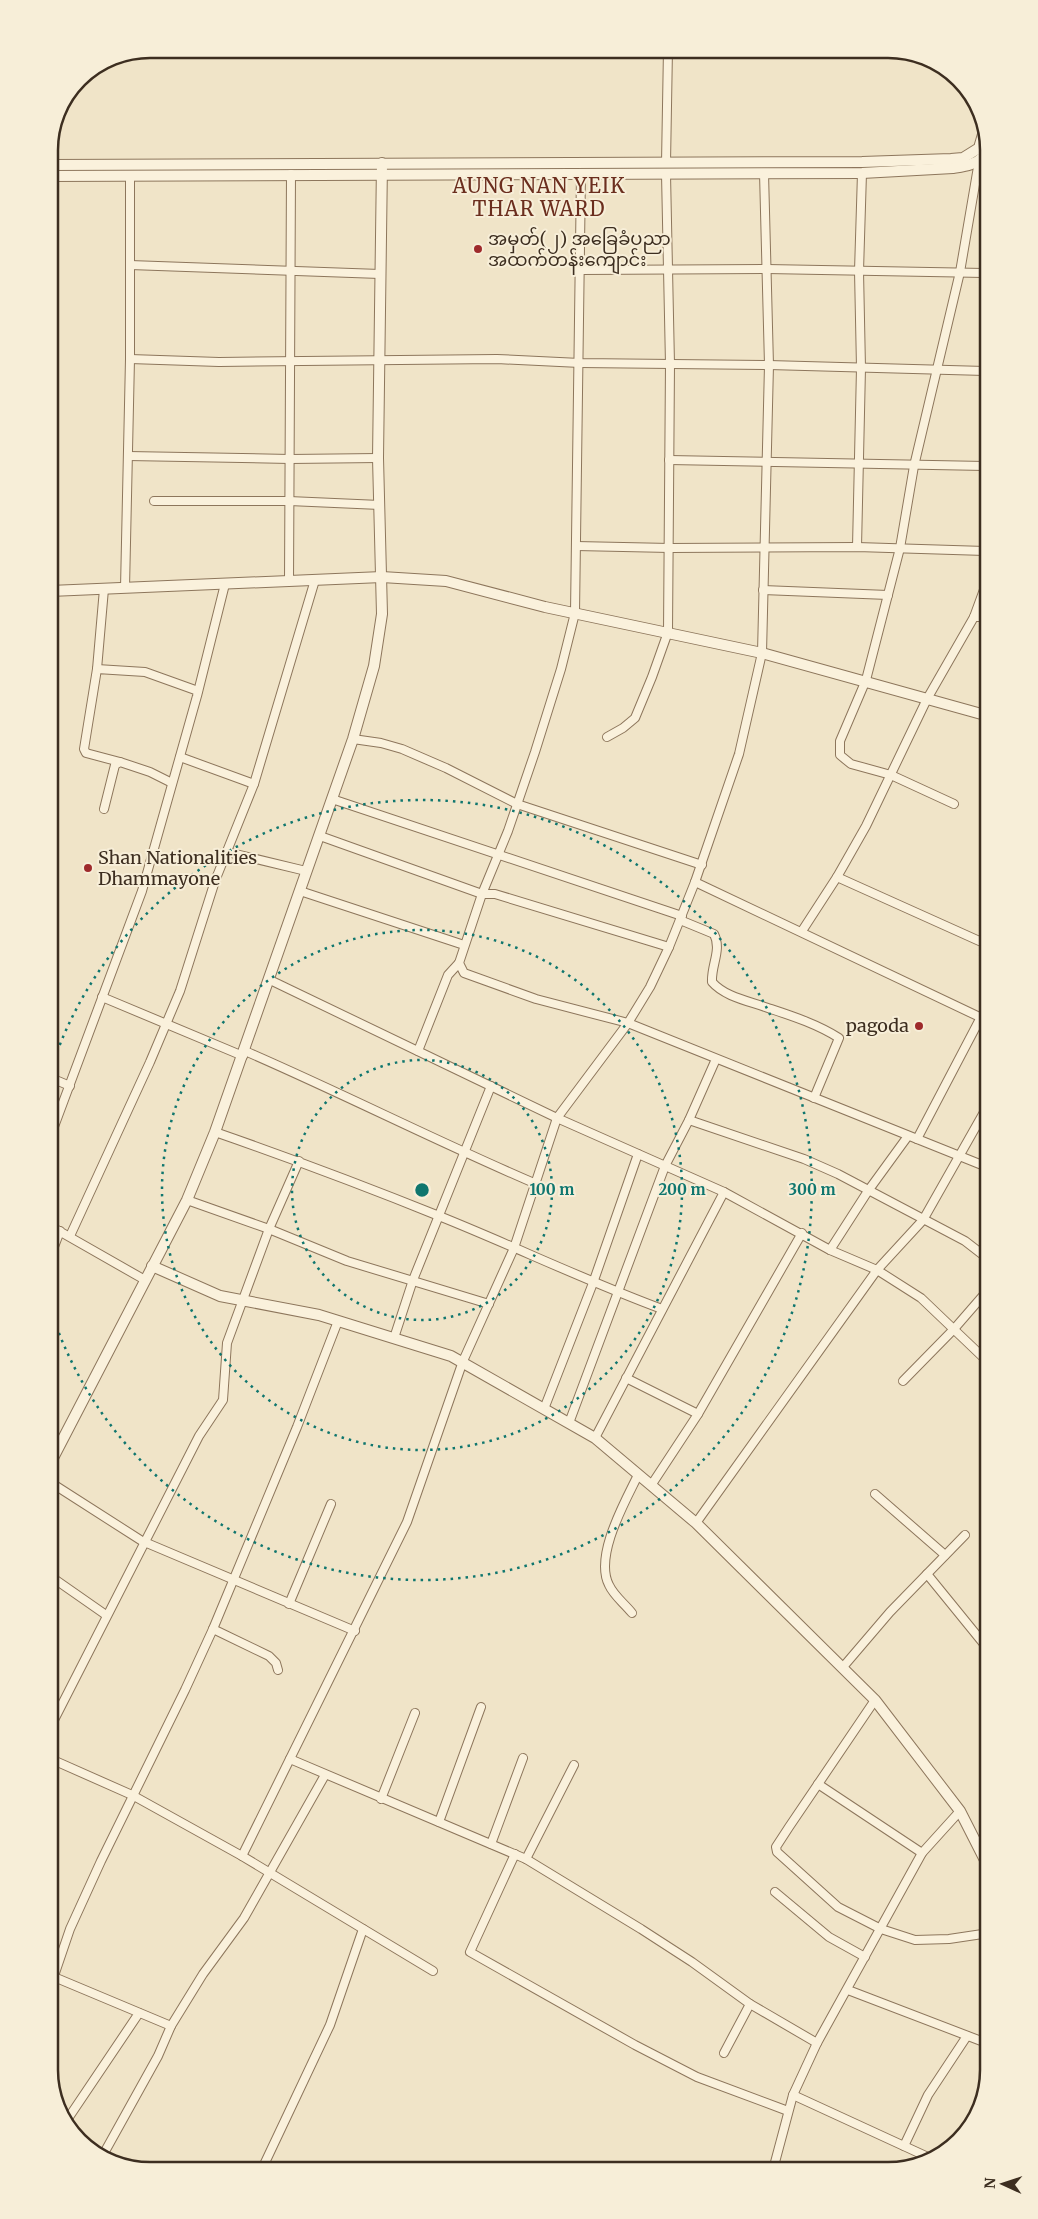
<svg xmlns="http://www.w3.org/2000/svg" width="1038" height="2219" font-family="Merriweather,'Noto Sans Myanmar',serif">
<rect width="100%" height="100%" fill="#f0e4c8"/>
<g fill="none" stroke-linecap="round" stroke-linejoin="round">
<g stroke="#8d765c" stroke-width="10">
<g id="minor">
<polyline points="666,163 668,49"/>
<polyline points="581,173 575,613 561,669 535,752 508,831 482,894 459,963 464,973 536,999 628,1023 987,1167"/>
<polyline points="130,265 380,274"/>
<polyline points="581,270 767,269 984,273"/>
<polyline points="130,359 219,362 497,359 580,363 769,365 985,371"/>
<polyline points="128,456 290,459 378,458"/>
<polyline points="669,460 985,466"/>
<polyline points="154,501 289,501 380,505"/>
<polyline points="576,546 670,548 857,547 985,551"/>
<polyline points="857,547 861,368 859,271 862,173"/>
<polyline points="289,581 291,174"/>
<polyline points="125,588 130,359 130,176"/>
<polyline points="763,590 888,595"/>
<polyline points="974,617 985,617"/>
<polyline points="97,669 104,589"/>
<polyline points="607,737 623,728 635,718 652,677 668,632 670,364 666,174"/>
<polyline points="353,739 381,743 402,749 446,768 517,804 702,865"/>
<polyline points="180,757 254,784"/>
<polyline points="120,762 86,753 84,749 97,669 145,672 198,691"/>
<polyline points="332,799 682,916"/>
<polyline points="954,804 891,775 851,764 840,755 840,741 866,680 900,548 914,466 960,272 979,161"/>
<polyline points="104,809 115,765 120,762 150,772 172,783"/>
<polyline points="320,836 482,894 495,894 669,947"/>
<polyline points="227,852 306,871"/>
<polyline points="837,877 986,944"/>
<polyline points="695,882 986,1020"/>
<polyline points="300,891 464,945"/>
<path d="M680 920 714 934C722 950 711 965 712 982 725 997 749 1001 768 1008 792 1016 817 1024 839 1038L814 1098"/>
<polyline points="802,931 837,877 866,826 927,699 974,617 985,587"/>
<polyline points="270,980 557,1118 724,1192 830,1250 877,1270 921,1298 987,1361"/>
<polyline points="102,997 243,1056"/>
<path d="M245 1051C342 1093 436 1141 534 1183"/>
<polyline points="418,1051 448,975 459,963"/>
<polyline points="51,1078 70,1086"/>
<polyline points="689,1120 804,1159 838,1174 965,1241 987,1258"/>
<polyline points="52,1132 142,891 197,696 225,584"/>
<path d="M215 1132C290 1158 365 1186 439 1216 514 1246 586 1281 662 1309"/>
<polyline points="917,1139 981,1017"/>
<polyline points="187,1200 269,1229 347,1261 489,1304"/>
<polyline points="52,1227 145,1280"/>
<polyline points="70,1236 150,1062 180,991 215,881 254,784 315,580"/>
<polyline points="830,1250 868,1191 908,1136"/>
<polyline points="52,1252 60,1231"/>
<polyline points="394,1338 413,1280 491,1086"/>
<polyline points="626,1378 698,1414"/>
<polyline points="903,1381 954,1329 987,1291"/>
<polyline points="544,1409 593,1283 638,1154"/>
<polyline points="569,1423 665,1166 689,1120 716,1059"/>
<polyline points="595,1438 724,1192"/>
<polyline points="53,1484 142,1541 355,1631"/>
<polyline points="652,1484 698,1414 802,1233"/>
<polyline points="875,1494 945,1555"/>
<polyline points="696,1523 877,1270 923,1220 987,1107"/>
<polyline points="927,1574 988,1649"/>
<polyline points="53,1578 106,1615"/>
<polyline points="289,1604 331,1504"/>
<path d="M632 1613C624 1603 614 1596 609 1585 594 1556 625 1502 638 1475"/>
<polyline points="213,1629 269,1656 276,1663 278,1670"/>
<polyline points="843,1667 890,1612 965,1535"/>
<polyline points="875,1700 789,1827 776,1847 777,1852 838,1907 881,1929 915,1940 949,1939 989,1933"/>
<polyline points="53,1722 199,1436 223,1400 227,1343 269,1229 299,1161"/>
<polyline points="290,1759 526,1859 641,1929 692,1962 750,2004 817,2043"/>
<polyline points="53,1760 132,1795 242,1856 433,1971"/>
<polyline points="818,1784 922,1853"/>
<polyline points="381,1799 415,1713"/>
<polyline points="439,1822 481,1707"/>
<polyline points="491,1844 523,1758"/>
<polyline points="515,1854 470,1952 635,2045 697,2077 788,2111"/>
<polyline points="242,1856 407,1522 463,1361 514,1248 557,1118 628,1023 650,987 669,947 695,882 739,754 762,653 769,365 764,173"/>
<polyline points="526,1859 574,1765"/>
<polyline points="775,1892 829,1937 865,1957"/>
<polyline points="54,1976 70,1929 101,1861 185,1690 213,1629 297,1427 338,1321"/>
<polyline points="54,1977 171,2026"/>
<polyline points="848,1990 989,2044"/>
<polyline points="724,2053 750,2004"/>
<polyline points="793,2095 930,2158"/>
<polyline points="67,2120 139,2013"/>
<polyline points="904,2146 928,2095 967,2036"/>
<polyline points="103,2155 158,2056 171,2026 203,1974 244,1918 325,1775"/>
<polyline points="774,2166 793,2095 817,2043 922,1853 960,1811"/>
<polyline points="262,2169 330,2025 363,1929"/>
</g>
</g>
<g stroke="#8d765c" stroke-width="12">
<g id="tertiary">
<polyline points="49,165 862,162 951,159 963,158 979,148 984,131"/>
<path d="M49 176 862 173 953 168C965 166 975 165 984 156"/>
<polyline points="50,591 382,577 446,581 545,607 762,653 985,715"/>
<polyline points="152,1266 220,1296 319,1315 451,1356 595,1438 696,1523 875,1700 960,1811 989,1868"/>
<polyline points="52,1460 187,1200 215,1132 353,739 374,666 382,614 378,458 382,163"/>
</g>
</g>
<use href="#minor" stroke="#faf1dc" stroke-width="8"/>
<use href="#tertiary" stroke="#faf1dc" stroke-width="10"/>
</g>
<g fill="none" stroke="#0f766e" stroke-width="2.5" stroke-dasharray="2.5 5">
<circle cx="422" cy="1190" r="130"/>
<circle cx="422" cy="1190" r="260"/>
<path d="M52 1066A390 390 0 1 1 52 1314"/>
</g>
<g fill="#9e2a2b" stroke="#f7eed8" stroke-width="2">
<circle cx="478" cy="249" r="5"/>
<circle cx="88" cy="868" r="5"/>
<circle cx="919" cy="1026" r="5"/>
</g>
<g text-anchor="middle" stroke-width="4" stroke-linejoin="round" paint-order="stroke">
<g font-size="18" fill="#3d2e20" stroke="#f7eed8" text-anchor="start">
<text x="488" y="245">အမှတ်(၂) အခြေခံပညာ<tspan x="488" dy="21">အထက်တန်းကျောင်း</tspan></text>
<text x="98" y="864">Shan Nationalities<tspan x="98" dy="21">Dhammayone</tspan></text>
<text x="909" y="1032" text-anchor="end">pagoda</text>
</g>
<g font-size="20" letter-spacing="1" fill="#6b2e1e" stroke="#f7eed8">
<text x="539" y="193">AUNG NAN YEIK<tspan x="539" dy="23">THAR WARD</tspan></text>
</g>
</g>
<path d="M0 0H1038V2219H0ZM150 58H888A92 92 0 0 1 980 150V2070A92 92 0 0 1 888 2162H150A92 92 0 0 1 58 2070V150A92 92 0 0 1 150 58Z" fill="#f7eed8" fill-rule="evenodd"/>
<path fill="none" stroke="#3d2e20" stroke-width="2.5" d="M150 58H888A92 92 0 0 1 980 150V2070A92 92 0 0 1 888 2162H150A92 92 0 0 1 58 2070V150A92 92 0 0 1 150 58Z"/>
<circle cx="422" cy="1190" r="8" fill="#0f766e" stroke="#f7eed8" stroke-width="2.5"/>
<g font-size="15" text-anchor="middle" font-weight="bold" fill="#0f766e" stroke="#f7eed8" stroke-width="4" stroke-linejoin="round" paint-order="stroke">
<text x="552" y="1195">100 m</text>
<text x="682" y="1195">200 m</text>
<text x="812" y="1195">300 m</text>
</g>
<g transform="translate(1003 2184) rotate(273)" stroke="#f7eed8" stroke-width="4" paint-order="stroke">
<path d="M0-4L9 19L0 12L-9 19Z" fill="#3d2e20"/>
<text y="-8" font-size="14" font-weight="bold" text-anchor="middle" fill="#3d2e20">N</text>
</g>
</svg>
